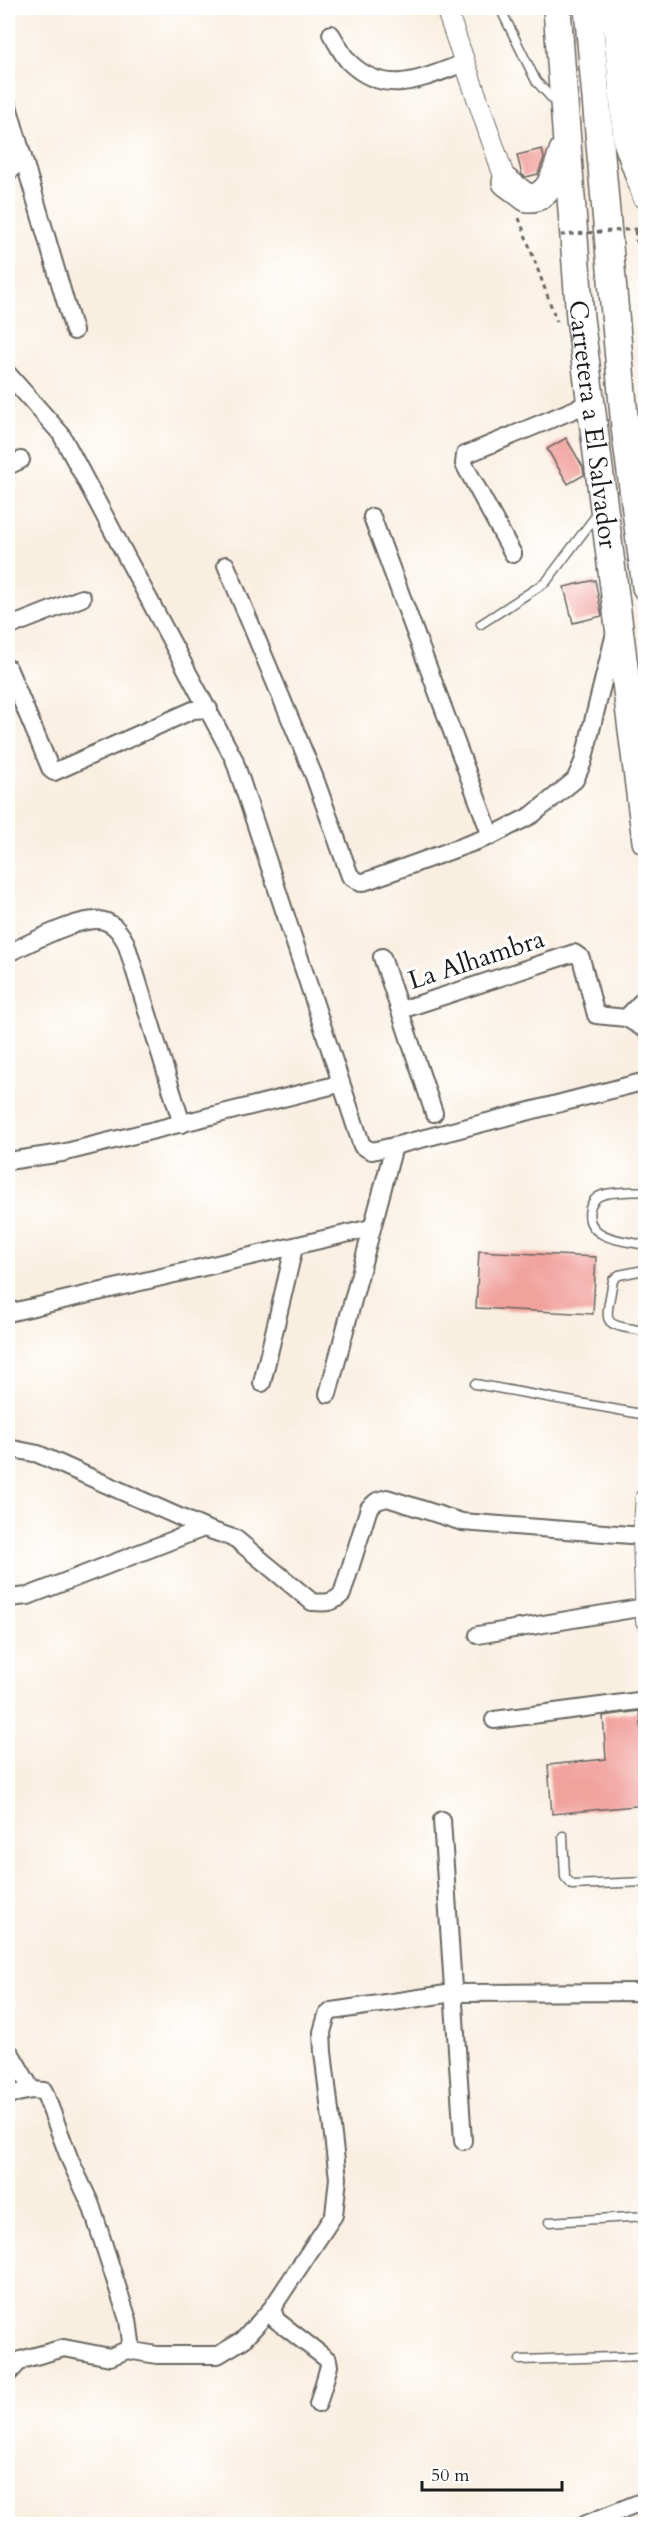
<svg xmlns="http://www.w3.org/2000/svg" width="653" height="2532" font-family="Cardo,serif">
<rect width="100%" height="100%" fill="#fff"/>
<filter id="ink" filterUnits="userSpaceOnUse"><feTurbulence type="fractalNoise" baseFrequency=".0167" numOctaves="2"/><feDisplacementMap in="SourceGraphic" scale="12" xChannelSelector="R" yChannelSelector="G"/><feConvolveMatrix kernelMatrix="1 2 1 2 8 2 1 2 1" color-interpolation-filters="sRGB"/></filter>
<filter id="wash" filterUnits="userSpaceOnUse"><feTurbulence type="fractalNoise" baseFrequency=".008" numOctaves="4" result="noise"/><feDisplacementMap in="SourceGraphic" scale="24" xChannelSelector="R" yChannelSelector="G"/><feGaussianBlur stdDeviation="1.35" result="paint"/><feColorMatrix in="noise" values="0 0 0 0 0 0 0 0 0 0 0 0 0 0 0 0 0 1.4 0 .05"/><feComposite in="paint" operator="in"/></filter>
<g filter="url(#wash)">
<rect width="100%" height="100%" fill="#f9efe1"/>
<g id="blocks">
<g fill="#f1a29d">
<polygon points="542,149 544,158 538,174 526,177 522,175 517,155"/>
<polygon points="566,438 583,467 584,475 568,484 547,449"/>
<polygon points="595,580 602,616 573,623 564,587"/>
<polygon points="479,1251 596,1257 593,1314 476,1308"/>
<polygon points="640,1711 643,1750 640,1750 645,1805 552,1814 548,1765 606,1759 603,1716"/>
</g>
</g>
</g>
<g filter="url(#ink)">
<use href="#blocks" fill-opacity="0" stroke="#696661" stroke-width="1.5"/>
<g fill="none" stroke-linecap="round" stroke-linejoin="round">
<polyline stroke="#d8cfc3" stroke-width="16" stroke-dasharray="16 8" stroke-linecap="butt" points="557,10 592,49"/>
<g stroke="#696661" stroke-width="11">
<g id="service">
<polyline points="500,8 536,81 557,104"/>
<polyline points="481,624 546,582 598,513"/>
<path d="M646 1191C632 1192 615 1191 602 1195 596 1197 592 1202 590 1208 583 1239 624 1241 646 1245"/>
<path d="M639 1271 619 1275 613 1280C606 1325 598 1324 646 1331"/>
<polyline points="475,1384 646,1415"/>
<polyline points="563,1836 565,1877 572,1885 646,1882"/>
<polyline points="549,2222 646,2216"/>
<polyline points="520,2360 646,2356"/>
</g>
</g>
<g stroke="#696661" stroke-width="20">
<g id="minor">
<polyline points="631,8 646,162"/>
<path d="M331 34C337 43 342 55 349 62 386 98 423 78 464 63"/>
<polyline points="8,106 74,331"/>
<polyline points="8,173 23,157"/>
<polyline points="8,374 61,434 234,759 362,1146 372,1151 394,1146 646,1081"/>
<polyline points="8,466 21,460"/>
<polyline points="372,517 491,836"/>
<polyline points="513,554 464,464 465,455 590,403"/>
<polyline points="226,565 314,776 350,876 361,883 491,836 532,815 575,780 583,762 614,637"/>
<polyline points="8,627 82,598"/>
<polyline points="8,668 51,770 54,772 193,710 209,709"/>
<path d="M8 953C29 944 82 914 104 921 115 924 121 934 126 943L182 1124"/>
<polyline points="382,957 434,1113"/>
<polyline points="401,1010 574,953 581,958 596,1015 626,1018 646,1030"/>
<polyline points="626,1018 646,997"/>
<polyline points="8,1161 62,1153 339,1084"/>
<polyline points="8,1313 371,1228"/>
<polyline points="262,1383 294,1248"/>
<polyline points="328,1394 394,1146"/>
<path d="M8 1448 38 1454 204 1528 236 1539 312 1602C325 1603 332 1604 342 1594L369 1508 377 1501 387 1498 462 1522 643 1536"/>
<polyline points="8,1598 28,1596 204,1528"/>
<polyline points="478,1635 645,1607"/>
<polyline points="494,1720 646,1700"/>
<polyline points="442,1820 463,2141"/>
<polyline points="8,2055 11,2054 32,2090"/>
<polyline points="8,2095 32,2090 44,2091 70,2160 91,2205 128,2320 131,2342 127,2350"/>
<polyline points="8,2374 21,2360 64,2348 110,2357 127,2350 157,2355 218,2355 243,2340 272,2308"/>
<polyline points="318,2404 329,2366 328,2360 276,2320 272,2308 334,2215 338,2178 323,2052 322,2032 327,2015 332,2011 453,1993 646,1992"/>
<polyline points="586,2524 646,2500"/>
</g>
</g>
<g stroke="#696661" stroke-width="22">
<g id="tertiary">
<polyline points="446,8 506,182"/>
<polyline points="646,1497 643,1536 646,1621"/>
</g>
</g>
<g stroke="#696661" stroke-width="30">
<g id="trunk">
<path id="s1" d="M557 8 580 318 646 841"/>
<polyline points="588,8 625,427 646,587"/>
<polyline points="601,8 617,25 627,141 646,195"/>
<path d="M506 182 527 198C551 200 557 169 563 151"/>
</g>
</g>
<g stroke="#696661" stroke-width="3" stroke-dasharray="4.5 4.5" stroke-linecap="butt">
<polyline points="519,218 557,322"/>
<polyline points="637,229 638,240 643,239 642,228 635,229 636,240 646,254"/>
</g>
<use href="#service" stroke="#fff" stroke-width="8"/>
<use href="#minor" stroke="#fff" stroke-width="16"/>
<use href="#tertiary" stroke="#fff" stroke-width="20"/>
<use href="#trunk" stroke="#fff" stroke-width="27"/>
<polyline stroke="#696661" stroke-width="3" stroke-dasharray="4.5 4.5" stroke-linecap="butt" points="561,235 637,229"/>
</g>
</g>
<g text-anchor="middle" stroke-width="6" stroke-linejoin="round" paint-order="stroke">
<g font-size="26" fill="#1c1c1c" stroke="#fff">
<text dy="9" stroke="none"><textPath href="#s1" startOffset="418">Carretera a El Salvador</textPath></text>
<text transform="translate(476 959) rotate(-18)" y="9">La Alhambra</text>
</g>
</g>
<rect width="653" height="2532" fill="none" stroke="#fff" stroke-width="30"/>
<path d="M422 2481v9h140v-9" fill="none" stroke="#1c1c1c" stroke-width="3"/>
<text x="431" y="2481" font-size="18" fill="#1c1c1c" stroke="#ffffff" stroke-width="4.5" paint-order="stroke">50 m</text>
</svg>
